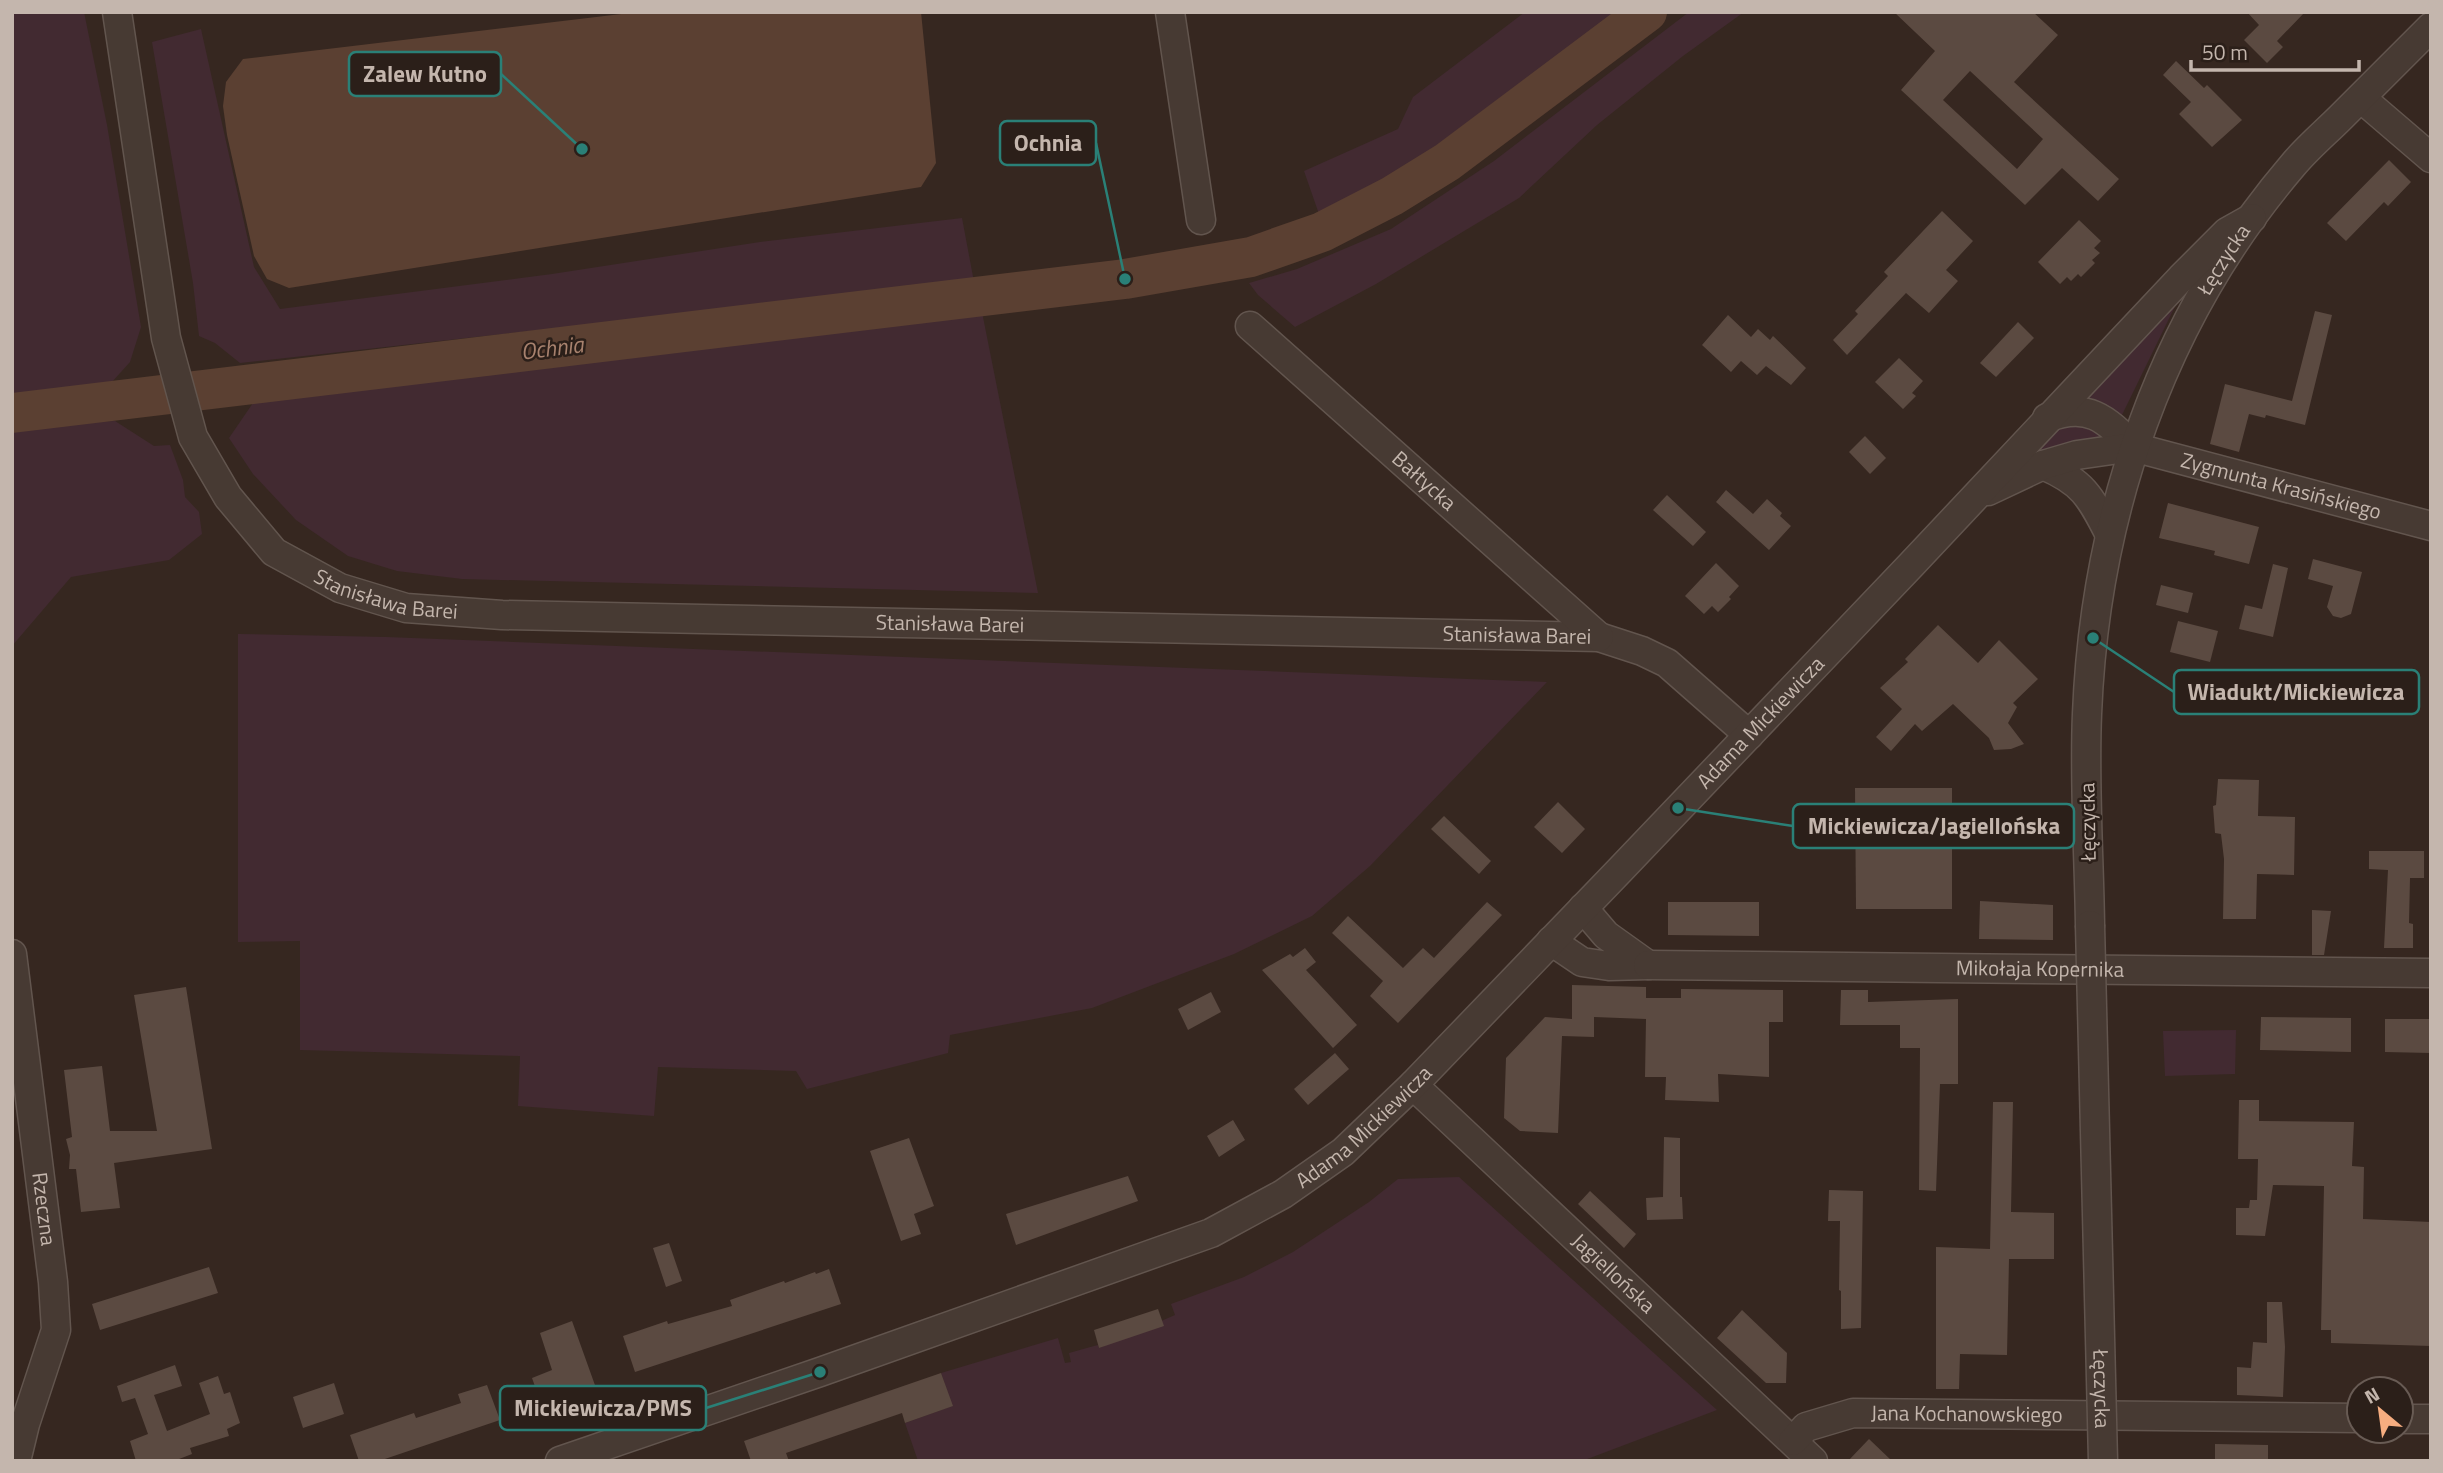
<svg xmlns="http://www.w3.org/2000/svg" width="2443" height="1473" font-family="'Titillium Web',sans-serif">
<rect width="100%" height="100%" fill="#362720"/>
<g fill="#422a31">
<polygon points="12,12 84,12 107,125 141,327 130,362 111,383 12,396"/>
<polygon points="1525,12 1628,12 1512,99 1480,128 1426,164 1374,195 1320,217 1304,171 1398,129 1413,97"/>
<polygon points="1689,12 1744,12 1683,56 1597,125 1519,198 1376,284 1295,327 1258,295 1249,283 1297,269 1391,229 1494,161"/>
<polygon points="201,29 254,267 280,309 552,274 760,242 962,218 974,282 240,363 215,343 199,336 193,283 152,42"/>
<polygon points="2182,292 2120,419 2074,404"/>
<polygon points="981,307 1038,593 462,579 397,571 348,556 296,520 253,474 229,438 253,403 286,394"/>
<polygon points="115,421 154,446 170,445 183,480 185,497 199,512 202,534 169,560 71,577 12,646 12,426 38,423"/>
<polygon points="2075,423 2098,429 2107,436 2101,443 2032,458 2050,430"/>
<polygon points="238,634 386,637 1547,682 1370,866 1312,916 1234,954 1092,1008 950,1035 948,1053 807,1089 796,1071 658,1067 654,1116 518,1106 520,1056 300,1050 300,941 238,942"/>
<polygon points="2236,1030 2235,1074 2165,1076 2163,1031"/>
<polygon points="1459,1177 1717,1410 1582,1461 918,1461 905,1423 952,1406 941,1373 1058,1338 1065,1363 1071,1362 1069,1353 1094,1346 1098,1345 1099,1348 1175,1315 1171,1304 1244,1277 1293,1252 1369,1202 1398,1179"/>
</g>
<polygon fill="#5b4032" points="638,12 921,12 936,163 921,187 289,288 267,279 254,256 227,135 223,106 226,82 243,59"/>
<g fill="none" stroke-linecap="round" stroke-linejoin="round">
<polyline stroke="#5b4032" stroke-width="40" points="12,413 1125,279 1251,257 1322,232 1392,196 1447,162 1647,12"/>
</g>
<g fill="#5b4a41" fill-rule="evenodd">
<path d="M1894 12H2033L2058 35 2014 82 2119 179 2098 201 2062 168 2025 205 1901 90 1935 51ZM1970 71 2043 139 2017 169 1943 100Z"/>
<polygon points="2247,12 2305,12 2277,41 2283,47 2267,63 2244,40 2259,25"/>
<polygon points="2176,61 2204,88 2207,85 2242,120 2212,147 2179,114 2191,102 2163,75"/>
<polygon points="2389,160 2411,182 2388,206 2384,202 2346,241 2327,223"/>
<polygon points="1942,211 1973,241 1946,270 1958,281 1929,313 1906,293 1847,355 1833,340 1858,314 1855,311 1888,276 1884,272"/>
<polygon points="2079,220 2101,241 2094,248 2100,253 2092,260 2095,263 2081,277 2078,274 2071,281 2067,277 2060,284 2038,262"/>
<polygon points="2315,311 2332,315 2305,425 2266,415 2265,418 2249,414 2239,452 2210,444 2225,384 2292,401"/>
<polygon points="1728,315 1751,337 1758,329 1770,340 1773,336 1806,368 1791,385 1766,366 1757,375 1741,361 1731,372 1702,345"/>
<polygon points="2018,322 2034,338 1996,377 1980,363"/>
<polygon points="1899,358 1923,381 1912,393 1916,396 1903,409 1875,382"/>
<polygon points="1865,436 1886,458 1870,474 1849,452"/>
<polygon points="1726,490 1753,514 1767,499 1782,513 1780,516 1791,526 1769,550 1716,502"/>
<polygon points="1667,495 1706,532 1693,546 1653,510"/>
<polygon points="2168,503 2259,527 2249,564 2214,555 2215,551 2159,538"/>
<polygon points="2313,559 2362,572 2351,614 2341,618 2333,616 2327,607 2333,586 2308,579"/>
<polygon points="1716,563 1739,586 1729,597 1731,599 1718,612 1712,606 1704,614 1685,596"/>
<polygon points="2273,564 2288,568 2273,637 2239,629 2245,605 2262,609"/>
<polygon points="2161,585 2193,593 2188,613 2156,605"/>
<polygon points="2178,621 2218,631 2210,662 2170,652"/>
<polygon points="1938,625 1978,663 1999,640 2038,679 2013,703 2017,707 2008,723 2024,744 2011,749 1994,750 1989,738 1953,704 1922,731 1915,724 1891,751 1876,737 1902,709 1880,688 1908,662 1905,659"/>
<polygon points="2218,779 2259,780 2258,816 2295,817 2294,875 2257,874 2256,919 2223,919 2224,859 2221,834 2215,833 2213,806 2216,805"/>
<polygon points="1855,788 1952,788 1952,909 1856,909"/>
<polygon points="1558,802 1585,829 1562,853 1534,827"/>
<polygon points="1444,816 1491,861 1479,874 1431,829"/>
<polygon points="2369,851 2424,851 2424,878 2410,878 2409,923 2413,924 2413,948 2384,948 2388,870 2369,869"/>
<polygon points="1980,901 2053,905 2053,940 1979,939"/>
<polygon points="1487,902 1502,915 1398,1023 1370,996 1383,981 1332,933 1348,916 1403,968 1423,948 1434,958"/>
<polygon points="1668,902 1759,902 1759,936 1668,935"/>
<polygon points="2312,910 2331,911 2324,955 2312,955"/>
<polygon points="1305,948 1316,962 1306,970 1357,1025 1333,1048 1262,970 1290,954 1293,957"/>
<polygon points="1572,985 1646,987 1646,998 1681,998 1681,989 1783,990 1783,1022 1769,1022 1769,1077 1718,1074 1719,1102 1665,1100 1666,1077 1645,1077 1646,1019 1594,1017 1594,1037 1562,1036 1558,1133 1520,1131 1504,1118 1506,1058 1545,1017 1572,1019"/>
<polygon points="186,987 212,1149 114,1163 120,1208 81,1212 76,1169 69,1169 70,1155 66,1139 72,1137 64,1070 102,1066 110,1131 157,1131 134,995"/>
<polygon points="1841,990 1868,990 1868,1002 1958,999 1958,1084 1940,1084 1936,1191 1919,1190 1920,1048 1900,1048 1900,1025 1840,1025"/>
<polygon points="1211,992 1221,1012 1188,1030 1178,1009"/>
<polygon points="2261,1017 2351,1018 2351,1052 2260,1050"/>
<polygon points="2385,1019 2431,1019 2431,1053 2385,1052"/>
<polygon points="1335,1053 1349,1069 1308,1105 1294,1089"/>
<polygon points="2239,1100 2259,1100 2259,1121 2354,1122 2352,1166 2364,1167 2363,1219 2431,1222 2431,1346 2331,1343 2331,1330 2321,1330 2324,1186 2273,1185 2265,1236 2236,1235 2236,1208 2249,1208 2250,1200 2257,1200 2258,1159 2238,1159"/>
<polygon points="1993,1102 2013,1102 2011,1212 2054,1213 2054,1259 2009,1259 2007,1355 1960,1354 1959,1389 1936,1389 1936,1247 1990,1249"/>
<polygon points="1233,1120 1245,1140 1219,1157 1207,1136"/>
<polygon points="1664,1137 1680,1138 1680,1197 1682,1197 1683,1219 1647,1220 1646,1198 1663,1197"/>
<polygon points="909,1138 934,1206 914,1214 921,1234 901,1241 870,1151"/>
<polygon points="1128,1176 1138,1201 1016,1245 1006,1214"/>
<polygon points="1829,1190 1863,1191 1861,1328 1841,1329 1841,1291 1839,1290 1840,1221 1828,1221"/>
<polygon points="1590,1191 1636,1234 1624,1248 1578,1204"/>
<polygon points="669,1243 682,1281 666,1287 653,1248"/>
<polygon points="209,1267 218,1293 100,1330 92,1304"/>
<polygon points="829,1269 841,1304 635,1372 623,1336 667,1321 668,1324 732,1306 730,1300 784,1281 785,1283 815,1272 816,1274"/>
<polygon points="2267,1302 2282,1302 2285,1347 2283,1397 2237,1395 2237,1367 2251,1368 2253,1342 2267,1343"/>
<polygon points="1158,1309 1164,1326 1099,1348 1094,1330"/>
<polygon points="1742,1310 1787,1353 1786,1383 1766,1383 1717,1338"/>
<polygon points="572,1321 596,1388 542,1406 532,1378 552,1370 540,1333"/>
<polygon points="175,1365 182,1386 154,1395 167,1431 210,1414 199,1383 218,1376 224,1394 230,1392 240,1423 227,1429 229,1436 190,1448 192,1454 174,1461 136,1461 130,1441 148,1434 135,1398 122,1402 117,1386"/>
<polygon points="941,1373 953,1406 905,1423 902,1413 786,1453 789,1461 751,1461 744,1441"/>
<polygon points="334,1383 344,1414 303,1428 293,1397"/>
<polygon points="487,1385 500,1420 379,1461 359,1461 350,1435 414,1413 416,1418 461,1403 458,1394"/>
<polygon points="1869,1439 1892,1461 1848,1461"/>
<polygon points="2215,1444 2268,1445 2268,1461 2215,1461"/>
</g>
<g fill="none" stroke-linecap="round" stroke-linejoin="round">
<g stroke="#62554e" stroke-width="31">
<g id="minor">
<path id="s1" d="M117 12 166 338 193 437 228 497 274 552 340 588 406 608 502 615 1599 637 1642 651 1667 663 1749 735"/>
<polyline points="1170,12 1201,220"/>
<polyline points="2361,98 2431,158"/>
<path id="s2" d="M1250 326 1599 637"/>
<path d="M2047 418C2087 402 2106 418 2133 447"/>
<path d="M2043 465C2083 482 2090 496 2109 533"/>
<path id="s3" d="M1988 491 2043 465 2077 455 2133 447 2431 526"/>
<path id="s4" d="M2090 925C2089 855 2084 784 2087 714 2095 514 2161 319 2293 165 2307 148 2325 133 2341 117 2371 87 2401 57 2431 27"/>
<polyline points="1551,941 1582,962 1609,966 1648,965 1606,935 1583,908"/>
<path id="s5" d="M12 954 53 1282 56 1330 25 1424 16 1461"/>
<path id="s6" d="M1648 965 2431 973"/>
<path id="s7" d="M1413 1085 1813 1461"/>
<polyline points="2401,1419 2431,1419"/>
<path id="s8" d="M1793 1441 1806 1427 1853 1413 2359 1418"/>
<path id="s9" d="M560 1461 820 1372 1211 1233 1283 1194 1343 1152 1413 1085 1620 870 1911 565 2181 278 2227 232 2252 218"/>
</g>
</g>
<use href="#minor" stroke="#473a33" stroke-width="28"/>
<g stroke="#62554e" stroke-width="31" stroke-linecap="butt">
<g id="minor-bridge">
<path id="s10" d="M2090 925 2103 1461"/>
</g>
</g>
<use href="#minor-bridge" stroke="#473a33" stroke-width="28"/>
</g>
<g text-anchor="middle" stroke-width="5" stroke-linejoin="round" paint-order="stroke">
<g font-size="21" fill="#c4b6ad" stroke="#2b1f19">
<text dy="7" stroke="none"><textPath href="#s4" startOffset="691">Łęczycka</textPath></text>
<text dy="7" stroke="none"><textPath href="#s2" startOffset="233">Bałtycka</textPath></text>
<text dy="7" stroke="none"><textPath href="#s3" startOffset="306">Zygmunta Krasińskiego</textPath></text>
<text dy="7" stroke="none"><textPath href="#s1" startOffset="695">Stanisława Barei</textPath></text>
<text dy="7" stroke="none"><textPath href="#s1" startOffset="1262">Stanisława Barei</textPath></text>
<text dy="7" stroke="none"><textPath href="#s1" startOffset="1829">Stanisława Barei</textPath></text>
<text dy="7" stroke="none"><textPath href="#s9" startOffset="1444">Adama Mickiewicza</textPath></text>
<text transform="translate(2088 822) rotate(-91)" y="7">Łęczycka</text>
<text dy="7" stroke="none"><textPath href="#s6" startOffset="392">Mikołaja Kopernika</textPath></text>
<text dy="7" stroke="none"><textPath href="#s9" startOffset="877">Adama Mickiewicza</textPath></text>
<text dy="7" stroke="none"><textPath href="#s5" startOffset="257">Rzeczna</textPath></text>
<text dy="7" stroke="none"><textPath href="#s7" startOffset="275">Jagiellońska</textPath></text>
<text dy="7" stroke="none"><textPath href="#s10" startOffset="464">Łęczycka</textPath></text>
<text dy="7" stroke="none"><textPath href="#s8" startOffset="182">Jana Kochanowskiego</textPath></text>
</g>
<g font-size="23" font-style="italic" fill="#a8826e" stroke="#2b1f19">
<text transform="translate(552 348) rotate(-7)" y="8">Ochnia</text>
</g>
</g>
<path fill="none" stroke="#2a8077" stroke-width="2.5" d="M582 149L501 74M1125 279L1096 143M2093 638L2174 692M1678 808L1793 826M820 1372L706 1408"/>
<g fill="#2a8077" stroke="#2b1f19" stroke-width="2.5">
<circle cx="582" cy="149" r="7"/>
<circle cx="1125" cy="279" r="7"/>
<circle cx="2093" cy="638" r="7"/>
<circle cx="1678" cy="808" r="7"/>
<circle cx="820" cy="1372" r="7"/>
</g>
<g fill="#2b1f19" stroke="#2a8077" stroke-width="2.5">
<rect x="349" y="52" width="152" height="44" rx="7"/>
<rect x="1000" y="121" width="96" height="44" rx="7"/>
<rect x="2174" y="670" width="245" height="44" rx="7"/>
<rect x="1793" y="804" width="281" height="44" rx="7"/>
<rect x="500" y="1386" width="206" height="44" rx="7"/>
</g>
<g font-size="23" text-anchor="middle" font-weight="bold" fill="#c4b6ad">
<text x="425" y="82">Zalew Kutno</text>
<text x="1048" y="151">Ochnia</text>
<text x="2296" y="700">Wiadukt/Mickiewicza</text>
<text x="1934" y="834">Mickiewicza/Jagiellońska</text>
<text x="603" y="1416">Mickiewicza/PMS</text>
</g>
<rect width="2443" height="1473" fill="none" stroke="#c4b6ad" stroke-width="28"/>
<g transform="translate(2380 1410) rotate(331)"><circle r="33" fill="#2b1f19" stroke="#685b54" stroke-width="2"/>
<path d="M0-5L12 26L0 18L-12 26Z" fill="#f6ad80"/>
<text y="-10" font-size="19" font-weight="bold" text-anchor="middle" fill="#c4b6ad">N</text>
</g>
<path d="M2191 60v10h168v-10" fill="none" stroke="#c4b6ad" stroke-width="3.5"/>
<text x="2202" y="60" font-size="21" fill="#c4b6ad" stroke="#2b1f19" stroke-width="5" paint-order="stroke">50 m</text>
</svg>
